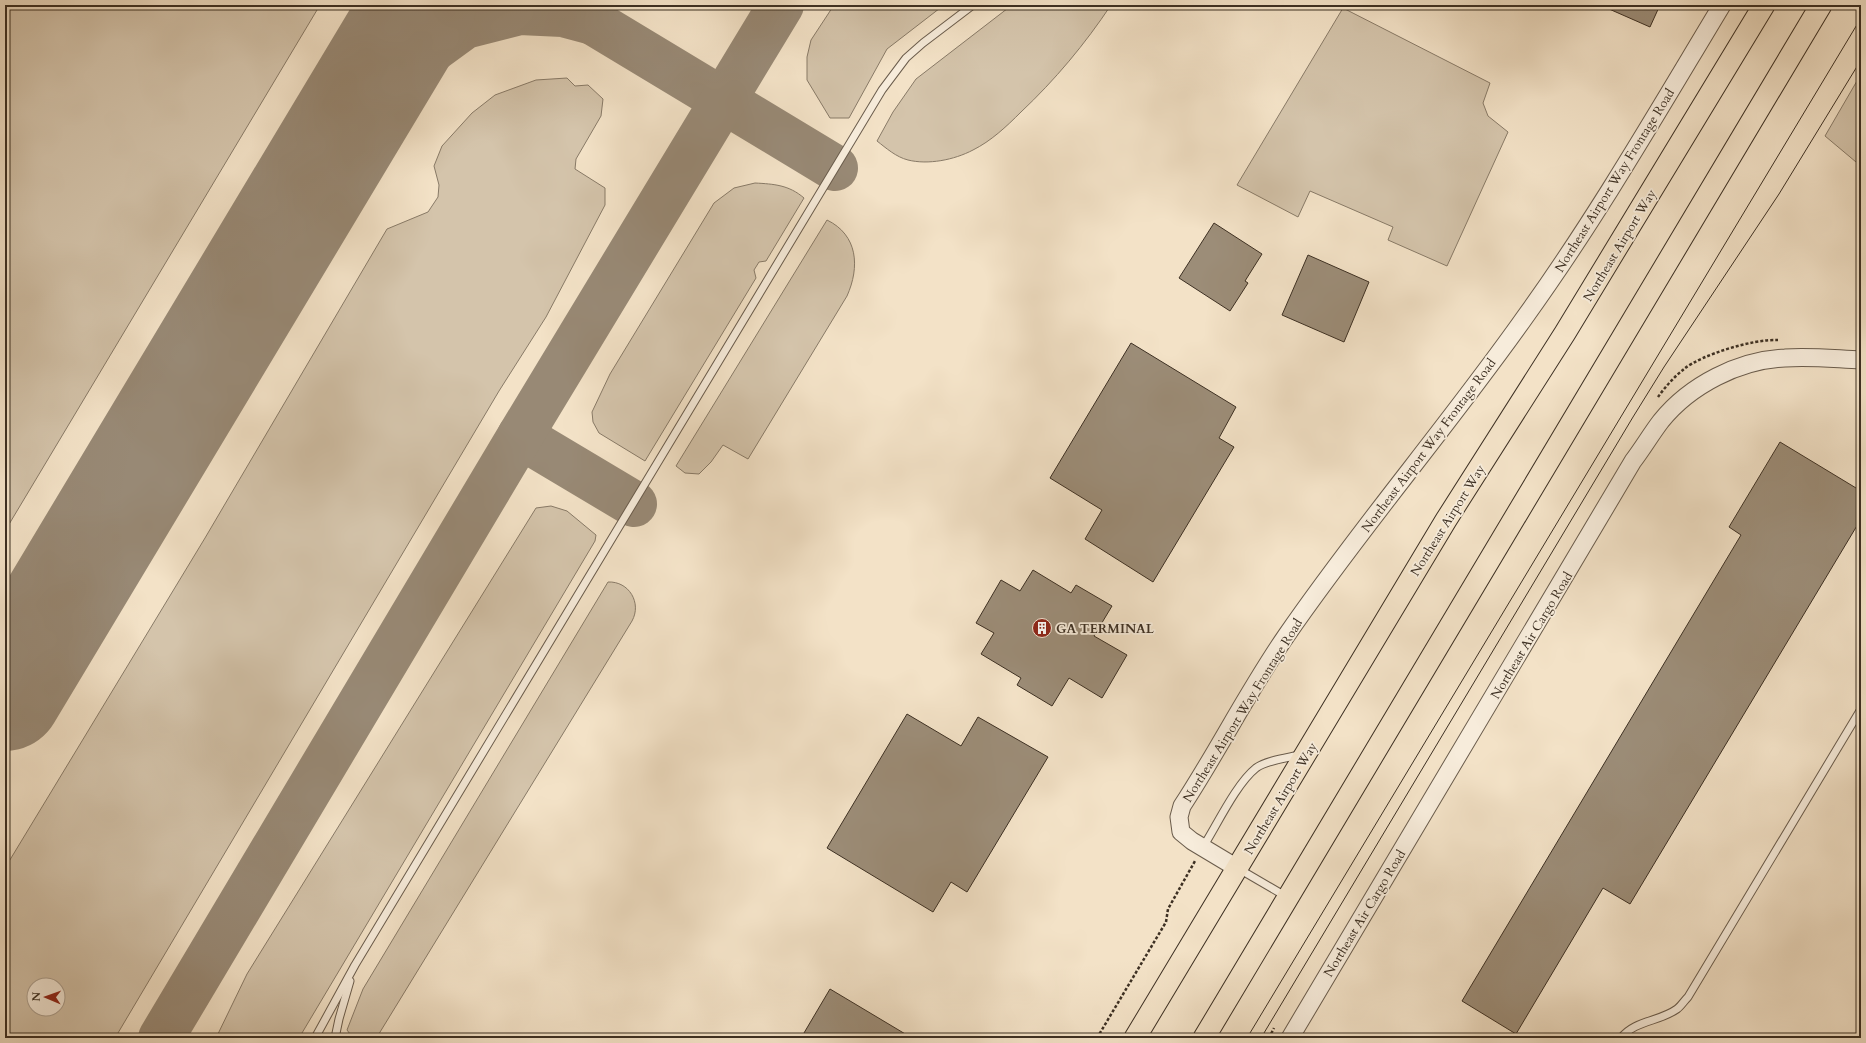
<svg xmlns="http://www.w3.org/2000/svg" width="1866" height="1043" font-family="Cardo,serif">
<rect width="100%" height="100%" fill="#f3e2c7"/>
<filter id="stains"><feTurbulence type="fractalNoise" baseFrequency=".005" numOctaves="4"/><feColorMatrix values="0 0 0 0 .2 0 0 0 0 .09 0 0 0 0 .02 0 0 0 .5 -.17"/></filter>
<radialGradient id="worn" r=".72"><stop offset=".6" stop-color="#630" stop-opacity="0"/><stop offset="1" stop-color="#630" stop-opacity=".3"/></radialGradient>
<g fill="#d4c4ab" stroke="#887a67" fill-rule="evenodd">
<polygon points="5,5 320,5 5,531"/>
<polygon points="834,5 944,5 887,49 849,118 830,118 807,80 807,57 811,40"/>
<path d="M1012 5H1111C1085 44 1055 80 1021 112 1006 127 991 141 973 150 954 160 928 165 908 160 896 157 886 148 877 141L893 112 916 79Z"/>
<polygon points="1343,8 1490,83 1483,103 1488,116 1508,132 1447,266 1388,240 1393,227 1310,191 1298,217 1237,185"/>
<polygon points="1861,74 1861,147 1856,162 1825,136"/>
<path d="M567 78 575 86 588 85 603 99 601 116 576 159 575 169 605 188V205L546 317 499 391 115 1038H5V868L205 538 387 229 428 212 438 197 439 185 434 166 442 146 472 113 495 95 536 80ZM34 985H58V1009H34Z"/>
<path d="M755 183C774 184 789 185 804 198L766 261 759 262 754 270 756 278 645 461 599 433 593 422 592 412 610 374 714 203 734 188Z"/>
<path d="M827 220C858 235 860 267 847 296L748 459 723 445 711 462 699 474 685 473 676 466Z"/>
<polygon points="551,506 567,511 596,535 595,541 299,1038 216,1038 247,974 536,508"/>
<path d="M608 582C629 581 642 603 632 621L377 1037 353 1038 347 1030 363 989Z"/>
</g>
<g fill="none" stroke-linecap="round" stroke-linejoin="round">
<g stroke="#988975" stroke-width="46">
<polyline points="572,5 593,22 835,168"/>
<polyline points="352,117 417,61 465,26 520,12 563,14 593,22"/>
<polyline points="520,436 634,504"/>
<polyline points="161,1038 520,436 781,5"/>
</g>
<polyline stroke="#988975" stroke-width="114" points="5,694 419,5"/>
</g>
<g fill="#9c8d78" stroke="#3d3023">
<polygon points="1600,5 1660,5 1650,27"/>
<polygon points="1214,223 1262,254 1245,281 1248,283 1230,311 1179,278"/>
<polygon points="1308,255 1369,282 1344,342 1282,315"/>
<polygon points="1131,343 1236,407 1219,438 1234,447 1153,582 1085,539 1102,510 1050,478"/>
<polygon points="1780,442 1861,491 1861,519 1630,904 1603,888 1516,1034 1462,1001 1741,535 1729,527"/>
<polygon points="1033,570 1071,593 1076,585 1112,606 1094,636 1127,655 1102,698 1069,678 1052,706 1017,685 1021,678 981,654 994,633 976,623 1001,580 1020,591"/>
<polygon points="907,714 961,746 978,717 1048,757 967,892 951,882 933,912 827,848"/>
<polygon points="830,989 912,1038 801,1038"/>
</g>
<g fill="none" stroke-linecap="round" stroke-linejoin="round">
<g stroke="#6a5c4c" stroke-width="9">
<g id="service">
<path d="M1203 847C1217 825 1236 784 1256 768 1267 760 1287 758 1300 755"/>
<polyline points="1239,869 1287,897"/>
<polyline points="315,1038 355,965 882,90 906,58 923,43 973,5"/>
<polyline points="335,1038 339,1019 350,981"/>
<path d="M1621 1038C1635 1020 1659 1022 1677 1009 1681 1006 1684 1001 1688 997L1861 709"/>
</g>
</g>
<g stroke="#6a5c4c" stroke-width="19">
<g id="tertiary">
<path d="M1237 868 1192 841 1181 832 1179 817 1182 806C1218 751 1248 691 1286 636 1361 527 1448 426 1525 317 1597 217 1658 111 1722 5"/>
<path d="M1290 1038 1633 461C1643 448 1651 434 1661 421 1690 385 1739 360 1785 358 1810 356 1836 359 1861 360"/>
</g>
</g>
<g stroke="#3d3023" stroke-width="23">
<g id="primary">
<polyline points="1135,1038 1446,520 1565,333 1764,5"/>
<polyline points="1204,1038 1821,5"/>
</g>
</g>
<g stroke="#3d3023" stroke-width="2.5" stroke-dasharray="3 2" stroke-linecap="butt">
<path d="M1658 397C1665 387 1675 376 1684 369 1703 354 1753 339 1778 340"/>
<polyline points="1097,1038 1166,922 1168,909 1195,861"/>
<polyline points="1269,1038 1274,1028"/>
</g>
<use href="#service" stroke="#f7ecdb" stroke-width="7"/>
<use href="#tertiary" stroke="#f7ecdb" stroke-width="17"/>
<use href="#primary" stroke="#f3e2c7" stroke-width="21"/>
<g stroke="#3d3023" stroke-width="1">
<polyline points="1247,1038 1861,18"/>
<polyline points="1261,1038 1633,417 1664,367 1779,194 1861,60"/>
</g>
</g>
<defs>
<g id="building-disc" transform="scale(1)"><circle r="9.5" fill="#8f2418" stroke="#f7ecdb"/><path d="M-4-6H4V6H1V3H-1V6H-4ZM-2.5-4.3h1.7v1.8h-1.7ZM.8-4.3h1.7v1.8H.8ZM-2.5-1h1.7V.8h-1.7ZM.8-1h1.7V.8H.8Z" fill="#fff"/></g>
</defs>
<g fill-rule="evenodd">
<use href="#building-disc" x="1042" y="628"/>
</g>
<g text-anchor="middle" stroke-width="3.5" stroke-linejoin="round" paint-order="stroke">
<g font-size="13" fill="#3d3023" stroke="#f7ecdb">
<text transform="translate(1614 180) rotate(-58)" y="5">Northeast Airport Way Frontage Road</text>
<text transform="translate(1619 245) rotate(-59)" y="5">Northeast Airport Way</text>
<text transform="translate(1428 445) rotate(-53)" y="5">Northeast Airport Way Frontage Road</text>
<text transform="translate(1447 520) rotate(-58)" y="5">Northeast Airport Way</text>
<text transform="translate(1531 635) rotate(-59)" y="5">Northeast Air Cargo Road</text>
<text transform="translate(1242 710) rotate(-58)" y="5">Northeast Airport Way Frontage Road</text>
<text transform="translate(1280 798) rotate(-59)" y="5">Northeast Airport Way</text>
<text transform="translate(1364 913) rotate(-59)" y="5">Northeast Air Cargo Road</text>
</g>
<g font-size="13" font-weight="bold" fill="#3d3023" stroke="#f7ecdb" text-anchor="start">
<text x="1056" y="633">GA TERMINAL</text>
</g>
</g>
<rect width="1866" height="1043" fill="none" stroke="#f3e2c7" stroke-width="20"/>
<rect x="6" y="6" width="1854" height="1031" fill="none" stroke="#3d3023" stroke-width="2"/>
<rect x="10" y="10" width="1846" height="1023" fill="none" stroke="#3d3023"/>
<g transform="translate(46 997) rotate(272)"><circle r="19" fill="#f7ecdb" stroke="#ada191"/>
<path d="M0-3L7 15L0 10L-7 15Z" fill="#8f2418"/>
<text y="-6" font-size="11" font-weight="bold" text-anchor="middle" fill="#3d3023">N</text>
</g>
<rect width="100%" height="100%" filter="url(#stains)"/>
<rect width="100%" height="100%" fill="url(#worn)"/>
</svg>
